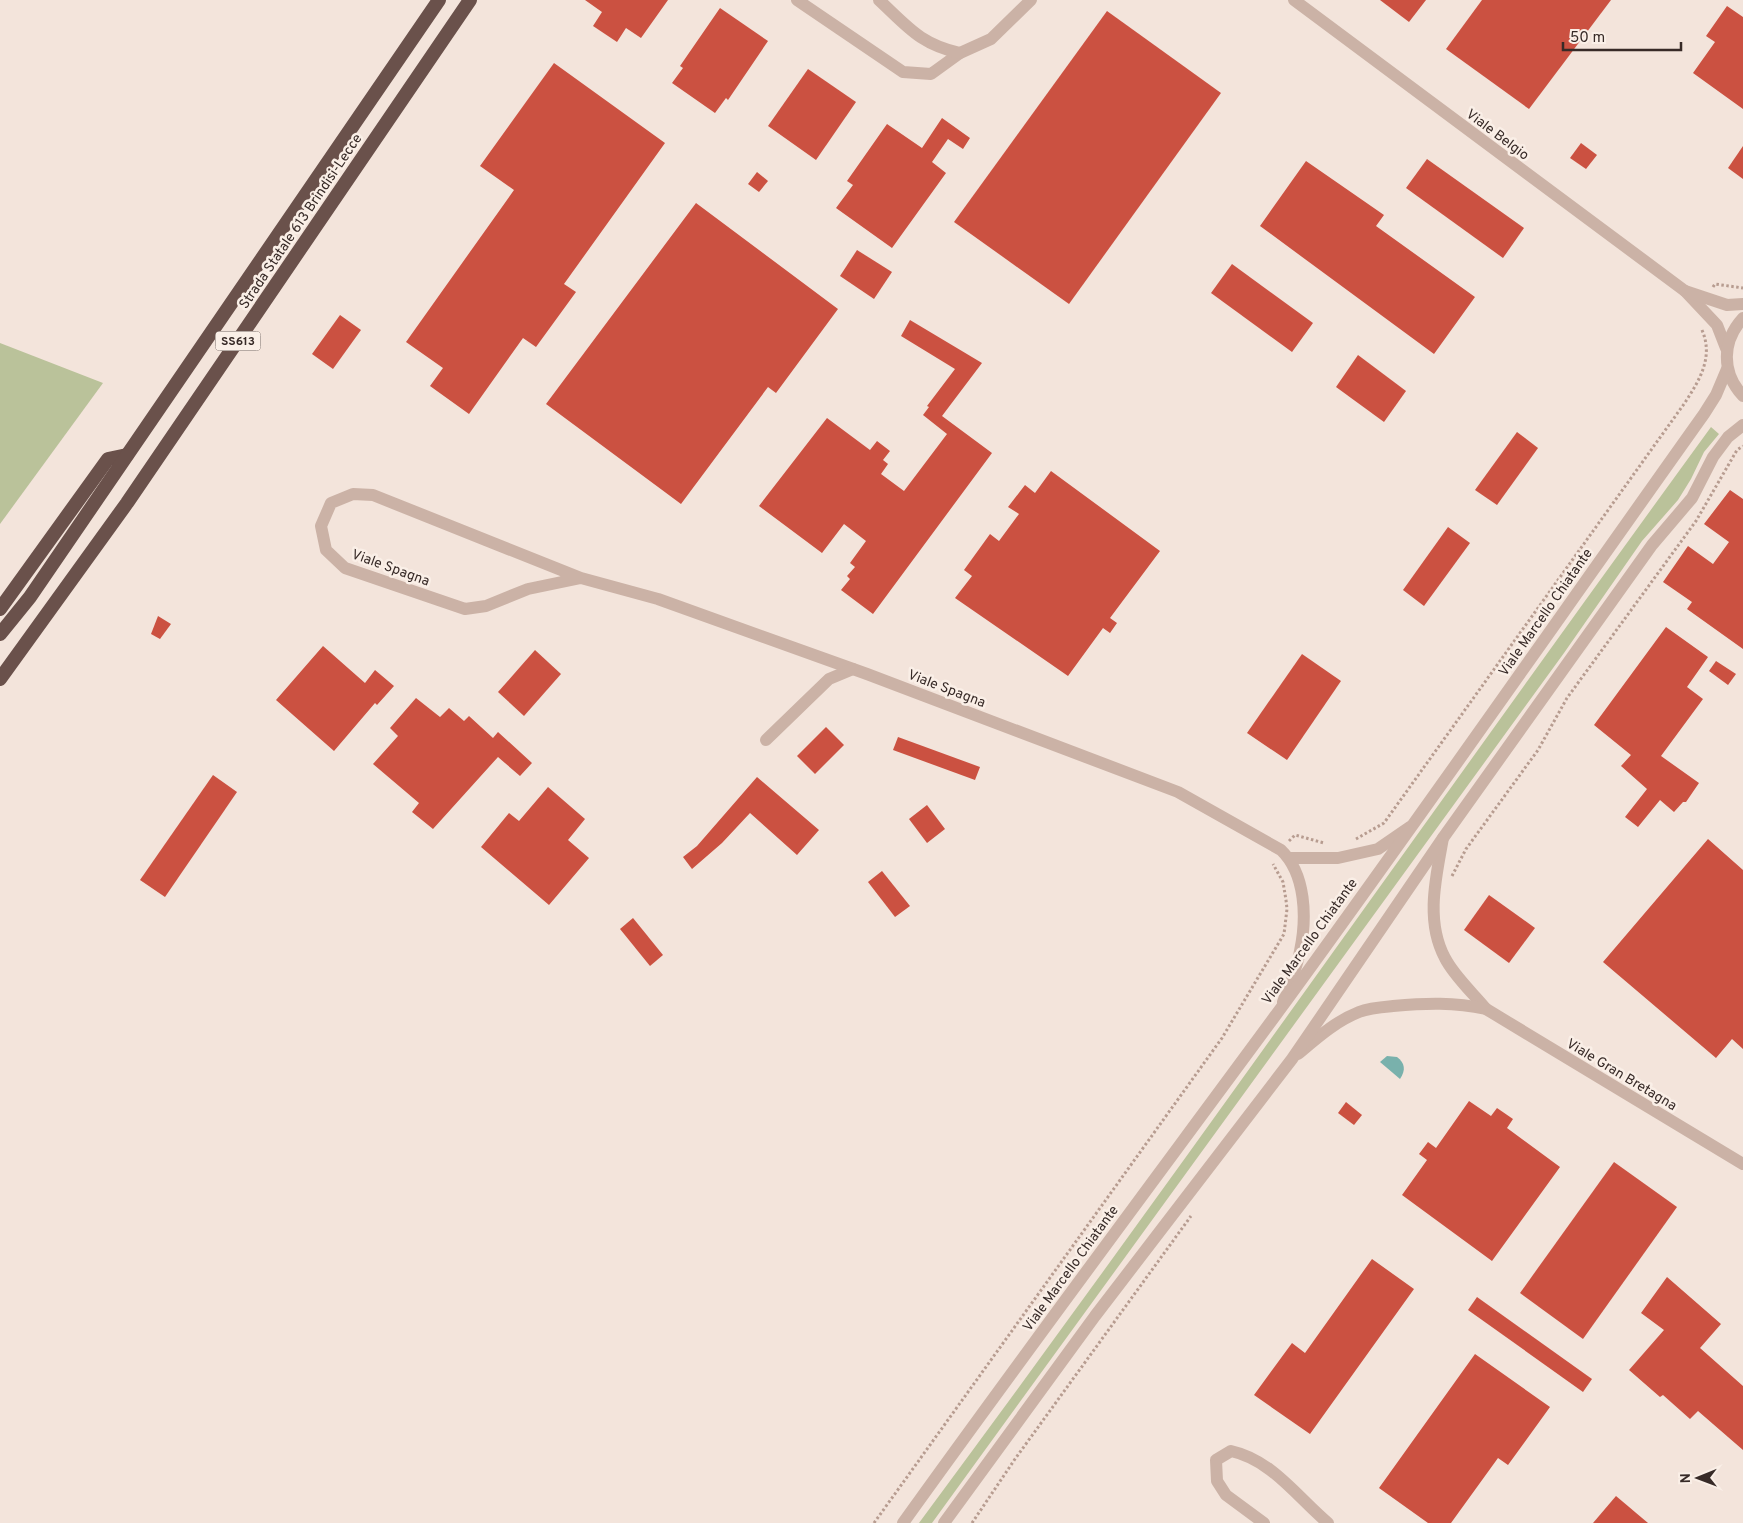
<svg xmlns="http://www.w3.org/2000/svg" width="1743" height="1523" font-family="Overpass,sans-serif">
<rect width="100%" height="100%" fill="#f3e4db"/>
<g fill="#bac29a">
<polygon points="0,343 103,383 0,524"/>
<path d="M1711 427 1719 434 1704 452 1691 479 1678 500 1642 541 1564 653 932 1523H919C1187 1161 1446 791 1711 427Z"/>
</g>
<path fill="#79b1ac" d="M1387 1056 1397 1057C1405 1063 1406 1070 1400 1079L1380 1062Z"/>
<g fill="#cb5141">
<polygon points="585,0 668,0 641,38 626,28 617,42 593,26 602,12"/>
<polygon points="1380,0 1426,0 1409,22"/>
<polygon points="1482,0 1611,0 1529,109 1446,49"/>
<polygon points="1727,6 1743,17 1743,109 1693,73 1715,42 1706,36"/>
<polygon points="720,8 768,41 728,100 726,98 715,113 672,83 683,68 680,66"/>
<polygon points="1107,11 1221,93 1069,304 954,222"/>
<polygon points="554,63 665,143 564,284 576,292 536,347 523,338 469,414 430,386 443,368 406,342 514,190 480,166"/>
<polygon points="808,69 856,102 816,160 768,126"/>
<polygon points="942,118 970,138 963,149 948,139 932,162 946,173 892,248 836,208 853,185 847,181 887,124 922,148"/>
<polygon points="1581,143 1597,155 1586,169 1570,158"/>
<polygon points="1743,146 1743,179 1728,168"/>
<polygon points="1427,159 1524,228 1503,258 1406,188"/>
<polygon points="1306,161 1384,215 1376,226 1475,297 1434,354 1260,226"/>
<polygon points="757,172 768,181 759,192 748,184"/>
<polygon points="696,203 838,309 776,393 768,387 681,504 546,404"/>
<polygon points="857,250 892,272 874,299 840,276"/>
<polygon points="1232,264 1313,323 1292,352 1211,293"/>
<polygon points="340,315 361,330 333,369 312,354"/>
<polygon points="910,320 982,363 942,416 992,453 873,614 841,590 850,579 847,576 855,567 850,563 866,541 844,524 822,553 759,506 827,418 870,450 877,441 890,451 883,460 888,464 881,474 904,491 947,434 923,415 929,407 927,406 955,369 901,336"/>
<polygon points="1358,355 1406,391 1384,422 1336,387"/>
<polygon points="1517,432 1538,448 1497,505 1475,490"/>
<polygon points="1051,471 1160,551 1110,618 1117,623 1110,633 1103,628 1068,676 955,598 972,576 964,570 990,534 999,541 1019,514 1008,507 1025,485 1035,493"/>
<polygon points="1730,490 1743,499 1743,649 1687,609 1692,602 1663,582 1688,546 1713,564 1729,542 1704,524"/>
<polygon points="1448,527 1470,543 1424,606 1403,590"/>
<polygon points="158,616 171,624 160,639 151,634"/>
<polygon points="1666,627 1708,657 1687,687 1703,699 1661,756 1699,783 1686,802 1683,802 1674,812 1660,800 1638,827 1625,817 1647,789 1621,766 1631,755 1594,725"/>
<polygon points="323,646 365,683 375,670 394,686 377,705 375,703 334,751 276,700"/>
<polygon points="535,650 561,674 524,716 498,692"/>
<polygon points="1302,654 1341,681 1287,760 1247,733"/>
<polygon points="1716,661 1736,674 1728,685 1709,671"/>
<polygon points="416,698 440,717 449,708 464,721 469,716 493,738 498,732 532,763 520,776 498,757 433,829 412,812 419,803 373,764 398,736 390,728"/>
<polygon points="826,727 844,745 815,774 797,756"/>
<polygon points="898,737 980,767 975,780 893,750"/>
<polygon points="213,775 237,792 165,897 140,880"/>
<polygon points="757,777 819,830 797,855 750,813 722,843 692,869 683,857 697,846"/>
<polygon points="548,787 585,819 568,840 589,858 549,905 481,847 509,813 519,821"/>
<polygon points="927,805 945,829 927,843 909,819"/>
<polygon points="1708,839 1743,870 1743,1049 1732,1039 1716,1058 1603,962"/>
<polygon points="882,871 910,906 895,917 868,882"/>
<polygon points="1489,895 1535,928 1509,963 1464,930"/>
<polygon points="633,918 663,955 650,966 620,929"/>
<polygon points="1469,1101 1491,1116 1497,1108 1513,1119 1507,1128 1560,1167 1492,1261 1402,1195 1427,1160 1419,1154 1428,1142 1436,1148"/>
<polygon points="1346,1102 1362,1115 1354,1125 1338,1113"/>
<polygon points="1614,1162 1677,1207 1583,1339 1520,1293"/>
<polygon points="1372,1259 1414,1289 1310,1434 1254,1395 1292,1343 1305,1353"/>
<polygon points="1667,1277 1721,1324 1700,1348 1743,1386 1743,1450 1698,1411 1690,1419 1663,1395 1660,1397 1629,1370 1664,1330 1641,1313"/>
<polygon points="1477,1297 1592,1379 1583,1392 1468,1310"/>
<polygon points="1475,1354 1550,1407 1508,1465 1498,1458 1451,1523 1428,1523 1379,1488"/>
<polygon points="1616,1496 1648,1523 1593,1523"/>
</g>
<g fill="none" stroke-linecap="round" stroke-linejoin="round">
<g stroke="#b79c90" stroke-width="3" stroke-dasharray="2.5 2.5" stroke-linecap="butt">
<polyline points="1713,287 1715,284 1743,288"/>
<path d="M1356 839 1384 823 1684 404C1699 381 1714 358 1702 330"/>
<polyline points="1289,841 1295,835 1324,843"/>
<polyline points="1452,876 1466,849 1538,750 1567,698 1696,521 1737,450 1743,446"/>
<polyline points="874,1523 1222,1038 1284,934 1287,909 1286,900 1283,882 1273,864"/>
<polyline points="972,1523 1015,1459 1191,1216"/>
</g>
<g stroke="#cbb2a6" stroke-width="12">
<polyline points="797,0 903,72 931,74 960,53 991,39 1031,0"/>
<path d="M879 0C908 27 920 44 960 53"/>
<polyline points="1294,0 1685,291 1717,325 1726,348"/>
<polyline points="1685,291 1727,305 1743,304"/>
<path d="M581 578 528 589 486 606 465 609 345 568 326 550 321 526 331 503 353 494 373 495 581 578 658 599 867 674 1178 792 1281 850C1306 874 1307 918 1300 951 1297 968 1289 986 1283 1002"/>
<polyline points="766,740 829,679 853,669"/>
<path d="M1443 838C1436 877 1425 921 1445 958 1454 976 1473 993 1486 1009"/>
<polyline points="1289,858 1338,858 1378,849 1410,827"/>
<path d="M1298 1054C1317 1038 1336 1021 1359 1012 1369 1008 1382 1007 1393 1006 1426 1003 1454 1002 1486 1009L1743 1164"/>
<path d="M1264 1523 1226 1495 1217 1481 1216 1460 1231 1451C1272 1460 1297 1497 1328 1523"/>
</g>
<g stroke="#cbb2a6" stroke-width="12">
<path d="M1743 318C1722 341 1721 372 1743 396"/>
<path d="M903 1523C1027 1350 1155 1179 1281 1008 1424 812 1563 612 1704 414L1716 395 1727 369"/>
<polyline points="944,1523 1095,1316 1292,1059 1443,838 1652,545 1692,498 1713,457 1728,437 1743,425"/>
</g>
<g stroke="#6a514b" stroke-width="14">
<polyline points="0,609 108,459 127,455"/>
<polyline points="0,634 30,597 439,0"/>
<polyline points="0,679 127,503 470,0"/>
</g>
</g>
<g text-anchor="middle" stroke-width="5" stroke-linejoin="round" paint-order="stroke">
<rect fill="#faefe7" stroke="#726561" stroke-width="1" x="215.5" y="331.5" width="45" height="19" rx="4"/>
<g font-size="12" font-weight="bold" fill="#372a27">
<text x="238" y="345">SS613</text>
</g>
<g font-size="14" fill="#372a27" stroke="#faefe7">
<text transform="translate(1498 134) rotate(37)" y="5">Viale Belgio</text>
<text transform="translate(300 221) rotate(-56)" y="5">Strada Statale 613 Brindisi-Lecce</text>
<text transform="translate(391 567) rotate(20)" y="5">Viale Spagna</text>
<text transform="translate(1545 612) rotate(-55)" y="5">Viale Marcello Chiatante</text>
<text transform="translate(947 688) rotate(21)" y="5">Viale Spagna</text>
<text transform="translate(1309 941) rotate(-54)" y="5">Viale Marcello Chiatante</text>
<text transform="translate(1622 1074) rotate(31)" y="5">Viale Gran Bretagna</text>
<text transform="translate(1070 1268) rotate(-54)" y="5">Viale Marcello Chiatante</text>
</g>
</g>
<g transform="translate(1698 1478) rotate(269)" stroke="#faefe7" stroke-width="4" paint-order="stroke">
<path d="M0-4L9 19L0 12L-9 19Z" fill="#372a27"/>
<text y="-8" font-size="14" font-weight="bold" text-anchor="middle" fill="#372a27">N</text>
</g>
<path d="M1563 42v8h118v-8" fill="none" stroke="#372a27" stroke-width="2.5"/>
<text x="1570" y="42" font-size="15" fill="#372a27" stroke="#faefe7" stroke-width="4" paint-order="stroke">50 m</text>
</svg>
